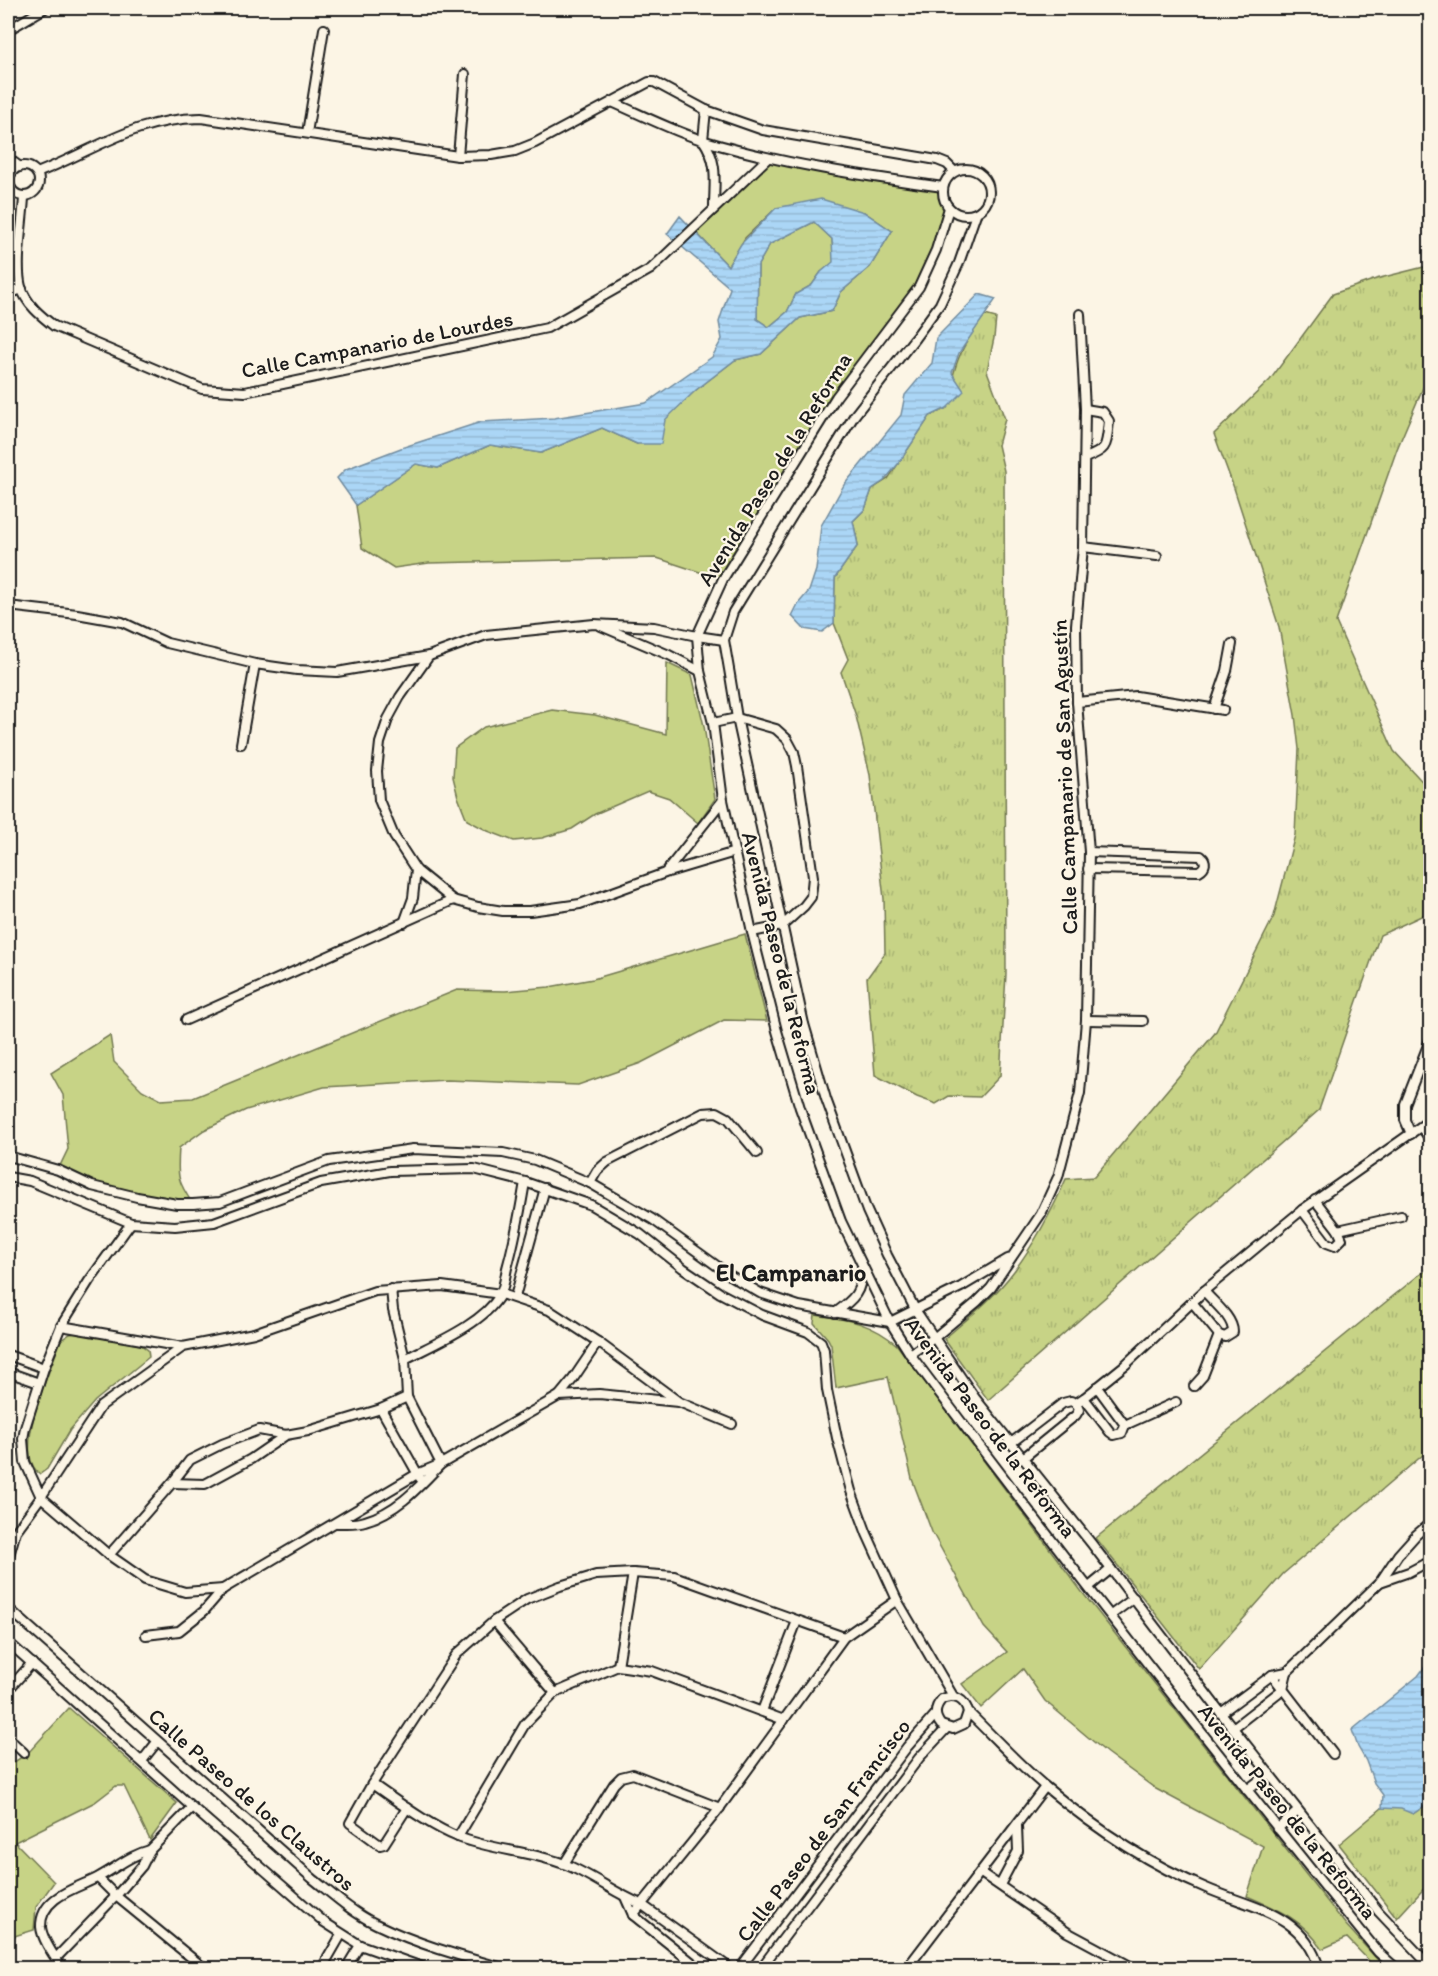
<svg xmlns="http://www.w3.org/2000/svg" width="1438" height="1976" font-family="Itim,sans-serif">
<defs>
<pattern id="grass-tufts" width="24" height="20" patternUnits="userSpaceOnUse" patternTransform="scale(1.5)"><rect width="24" height="20" fill="#c7d386"/><path d="M3 7l-1-3M5 7V3M7 7l1-3M15 17l-1-3M17 17v-4M19 17l1-3" fill="none" stroke="#aab573"/></pattern>
<pattern id="water-rules" width="6" height="5" patternUnits="userSpaceOnUse" patternTransform="scale(1.5)"><rect width="6" height="5" fill="#abd6f6"/><path d="M0 2.5h6" fill="none" stroke="#93b7d2"/></pattern>
</defs>
<rect width="100%" height="100%" fill="#fcf5e5"/>
<filter id="ink" filterUnits="userSpaceOnUse"><feTurbulence type="fractalNoise" baseFrequency=".0167" numOctaves="2"/><feDisplacementMap in="SourceGraphic" scale="12" xChannelSelector="R" yChannelSelector="G"/><feConvolveMatrix kernelMatrix="1 2 1 2 8 2 1 2 1" color-interpolation-filters="sRGB"/></filter>
<g filter="url(#ink)">
<g fill="url(#grass-tufts)" stroke="#727851" stroke-width="1.5">
<path d="M1428 266 1430 273V371L1397 449 1336 622 1394 751 1430 790V912L1380 935 1319 1110 988 1400 944 1339C968 1318 995 1297 1014 1271 1035 1243 1052 1211 1066 1179L1094 1177 1215 1033 1274 916 1295 835 1299 749 1295 715 1279 627 1234 488 1214 434 1270 380 1333 294 1376 279Z"/>
<path d="M985 315 996 318 994 338 987 371 1005 419 998 445 1004 471 1006 974 1000 1076 980 1097 949 1096 936 1104 917 1097 875 1075 867 978 885 953 884 899 870 775 856 716 841 672 848 659 834 623 835 578 858 545 853 521 865 509 872 489 888 479 930 416 947 408C953 367 959 348 985 315Z"/>
<polygon points="1430,1268 1430,1449 1283,1574 1199,1669 1096,1538 1419,1275"/>
<polygon points="1430,1805 1430,1882 1397,1918 1339,1844 1382,1808 1401,1808 1413,1814 1423,1807"/>
</g>
<g fill="#c7d386" stroke="#727851" stroke-width="1.5">
<polygon points="768,159 943,189 945,202 949,208 916,289 887,324 721,579 657,558 429,563 394,568 362,548 356,505 416,464 438,468 490,445 541,453 602,428 637,444 696,390 735,360 761,354 800,318 832,311 841,292 870,267 892,231 864,212 776,208 745,238 728,266 693,229"/>
<polygon points="814,222 832,239 834,262 821,272 812,285 796,294 787,312 769,327 757,319 758,265 770,244"/>
<polygon points="667,663 692,675 704,726 715,799 698,823 669,798 648,791 595,814 572,829 542,838 514,841 488,831 467,820 458,797 453,777 455,748 484,727 552,710 595,715 666,734"/>
<path d="M745 934 767 1021 724 1020 641 1063 578 1085 447 1080 324 1087 246 1110 204 1130 179 1148C177 1176 177 1181 193 1204L92 1186 58 1170 68 1149 63 1095 51 1073 110 1035 114 1062 142 1090 161 1100 193 1098 457 990 505 991 549 987 593 979Z"/>
<path d="M815 1315C849 1320 870 1322 897 1345L1082 1592 1346 1925 1385 1968H1376L1347 1938 1322 1949C1304 1920 1277 1909 1247 1896L1263 1846 1156 1789 1107 1753 1045 1701 1023 1669 981 1708 962 1684 1007 1652 984 1627 932 1532 912 1479 888 1377 836 1388 831 1345 828 1339 814 1323Z"/>
<path d="M75 1333 141 1345 148 1350 149 1357 95 1401 70 1430 47 1469 40 1474C10 1454 52 1367 61 1340L70 1334Z"/>
<polygon points="69,1708 177,1803 150,1840 124,1786 116,1786 95,1802 15,1842 54,1882 36,1907 34,1930 8,1938 8,1766 28,1753"/>
</g>
<g fill="url(#water-rules)" stroke="#728c9f" stroke-width="1.5" fill-rule="evenodd">
<path d="M821 199 864 212 892 231 870 267 841 292 832 311 800 318 761 354 735 360 696 390 665 420 661 444H637L602 428 541 453 490 445 438 468 416 464 356 505 337 478 346 469 401 448 481 422 554 418 646 403 712 357 722 339 719 322 730 288 667 234 680 216 728 266 741 244 776 208ZM814 222 832 239 833 262 821 272 812 285 796 294 787 312 769 327 757 319 758 265 770 244Z"/>
<polygon points="979,294 996,299 959,353 952,373 964,391 947,408 930,416 898,464 884,481 872,489 865,509 853,521 858,545 835,578 834,623 822,632 804,629 792,616 798,604 809,591 816,570 821,526 844,485 901,415 905,395 932,363 936,338"/>
<polygon points="1430,1660 1430,1805 1423,1807 1413,1814 1401,1809 1382,1808 1383,1795 1374,1783 1366,1761 1358,1747 1352,1730 1418,1676"/>
</g>
<g fill="none" stroke-linecap="round" stroke-linejoin="round">
<g stroke="#1c1c1c" stroke-width="12">
<g id="minor">
<polyline points="8,30 45,8"/>
<path d="M612 102C642 115 673 131 705 141 782 164 864 176 943 187"/>
<path d="M706 110 703 140C719 163 714 182 714 208"/>
<polyline points="307,133 324,29"/>
<polyline points="458,156 465,74"/>
<polyline points="8,158 20,167"/>
<circle cx="24" cy="181" r="15"/>
<circle cx="966" cy="192" r="23"/>
<path d="M37 173C96 150 133 119 201 118L458 156 491 155 515 151 535 143 649 82H654L706 110 763 130 937 160 947 164 954 171"/>
<path d="M24 197C23 221 15 264 21 287 26 304 41 316 54 326L202 389 245 392 547 328 651 269 768 158"/>
<path d="M949 208 936 250 919 287 836 397 723 579 697 636 700 671 713 723 723 800 752 932 777 1031 800 1108 841 1221 890 1322 910 1354C1062 1556 1218 1756 1378 1952L1396 1968"/>
<polyline points="976,214 959,263 940,304 915,338 854,416 733,612 724,640 730,675 737,718 804,1024 826,1099 867,1211 887,1255 916,1311 975,1398 1091,1543 1221,1713 1379,1912 1430,1966"/>
<polyline points="8,294 22,289"/>
<path d="M1085 458C1109 449 1106 446 1109 421L1103 412 1085 409"/>
<polyline points="1083,547 1157,556"/>
<polyline points="8,606 77,614 122,622 167,643 255,664 297,670 337,672 429,656"/>
<polyline points="601,626 669,655 700,671"/>
<polyline points="724,640 697,636 654,627 594,624 486,635 429,656 400,697 388,719 380,743 377,771 379,800 394,836 416,870 453,900 478,907 503,911 530,911 580,904 665,873 735,852"/>
<polyline points="1077,702 1136,696 1223,710"/>
<polyline points="1214,709 1227,671 1232,644"/>
<polyline points="713,723 737,718 776,729 787,739 794,752 797,766 813,877 811,897 804,906 782,926 752,932"/>
<polyline points="241,744 255,664"/>
<path d="M1088 869 1199 871C1206 867 1207 861 1201 856L1089 852"/>
<polyline points="666,872 723,800"/>
<polyline points="404,923 413,898 416,870"/>
<polyline points="186,1020 453,900"/>
<polyline points="1086,1020 1143,1021"/>
<polyline points="1421,1127 1430,1139"/>
<polyline points="1411,1134 1405,1120 1405,1104 1430,1040"/>
<polyline points="8,1156 58,1170 92,1186 137,1197 177,1204 193,1204 220,1202 329,1161 413,1149 503,1153 535,1160 590,1183 652,1219 731,1276 760,1293 799,1306 890,1322 961,1287 1008,1259"/>
<polyline points="8,1177 30,1181 131,1223 175,1226 214,1222 321,1183 390,1171 474,1169 525,1182 591,1205 640,1234 683,1268 720,1293 762,1315 808,1332 821,1342 824,1350 827,1390 837,1438 851,1491 867,1534 897,1600 953,1696"/>
<polyline points="590,1183 597,1171 607,1162 703,1113 717,1112 728,1118 757,1153"/>
<polyline points="1302,1210 1327,1243 1335,1246 1342,1239 1338,1230 1315,1200"/>
<polyline points="131,1223 89,1281 61,1326 44,1368 25,1428 23,1439 25,1462 41,1497 109,1555 145,1580 185,1592 223,1589"/>
<polyline points="1338,1230 1401,1216"/>
<polyline points="391,1289 393,1310 405,1359"/>
<polyline points="515,1297 545,1188"/>
<path d="M1192 1302 1219 1335 1225 1337 1233 1332C1233 1317 1213 1302 1204 1291"/>
<path d="M835 1313C854 1299 862 1292 862 1268"/>
<polyline points="61,1326 183,1347 254,1333 375,1291 442,1286 501,1294 549,1310 598,1342 679,1402 732,1424"/>
<polyline points="910,1354 934,1338 977,1302 991,1288 1041,1214 1058,1177 1080,1093 1086,1020 1089,852 1077,702 1076,625 1083,547 1085,409 1080,314"/>
<polyline points="8,1355 44,1368"/>
<polyline points="8,1372 39,1383"/>
<polyline points="1194,1386 1203,1376 1219,1335"/>
<polyline points="559,1396 573,1379 598,1342"/>
<polyline points="1084,1398 1110,1432 1114,1435 1122,1433 1125,1425 1097,1387"/>
<polyline points="381,1409 420,1478"/>
<polyline points="1125,1425 1176,1402"/>
<polyline points="1011,1443 1063,1403 1071,1401 1076,1403 1084,1398 1125,1365 1204,1291 1302,1210 1430,1120"/>
<polyline points="1023,1458 1076,1415 1079,1410 1076,1403"/>
<polyline points="172,1483 205,1484 251,1459 286,1435"/>
<path d="M337 1523C346 1523 357 1524 365 1521 397 1512 419 1487 441 1464L407 1397"/>
<path d="M109 1555 172 1483 190 1460 222 1444 259 1430 286 1435 308 1431 381 1409 407 1397 405 1359C434 1344 483 1324 500 1295 504 1288 505 1277 507 1268 515 1240 520 1212 525 1182"/>
<polyline points="8,1559 16,1531 41,1497 101,1406 183,1347"/>
<polyline points="1380,1582 1409,1572 1430,1561"/>
<polyline points="1089,1587 1111,1569"/>
<path d="M8 1608 312 1878C332 1894 353 1913 376 1924 417 1944 460 1956 503 1968"/>
<polyline points="1111,1615 1134,1598"/>
<polyline points="494,1621 555,1693"/>
<polyline points="146,1635 179,1631 204,1611 223,1589 417,1474 441,1464 559,1396 599,1394 678,1402"/>
<polyline points="8,1642 192,1807 324,1922 360,1945 425,1968"/>
<polyline points="618,1666 633,1573"/>
<polyline points="1272,1675 1333,1754"/>
<polyline points="8,1690 32,1663"/>
<polyline points="762,1711 797,1621"/>
<path d="M968 1712 964 1724 953 1729 941 1725C934 1716 934 1708 942 1699 955 1694 965 1699 968 1712 994 1737 1019 1765 1047 1788 1095 1828 1148 1864 1206 1888 1252 1908 1303 1913 1319 1968"/>
<polyline points="1221,1713 1272,1675 1287,1672 1380,1582 1398,1555 1416,1535 1430,1523"/>
<polyline points="1233,1728 1283,1689 1287,1672"/>
<polyline points="8,1738 24,1753"/>
<polyline points="142,1761 157,1742"/>
<path d="M372 1784C397 1801 430 1826 458 1837 492 1850 530 1851 564 1864 591 1874 614 1893 641 1904L730 1968"/>
<polyline points="1247,1790 1269,1773"/>
<polyline points="407,1808 384,1844 380,1845 350,1823 372,1784 456,1655 494,1621 527,1599 560,1586 596,1575 633,1573 674,1576 844,1637"/>
<polyline points="1277,1829 1298,1811"/>
<polyline points="458,1837 525,1724 555,1693 618,1666 652,1671 784,1720"/>
<polyline points="564,1864 614,1784 621,1777 633,1774 720,1808"/>
<polyline points="981,1873 1067,1932 1134,1968"/>
<polyline points="98,1878 116,1896 204,1968"/>
<polyline points="1000,1885 1018,1851 1017,1826"/>
<polyline points="625,1897 633,1915 699,1968"/>
<polyline points="633,1915 716,1813 844,1637 897,1600"/>
<polyline points="56,1958 116,1896 142,1866 150,1850 192,1807"/>
<path d="M62 1968C55 1957 42 1940 41 1927 40 1897 77 1888 97 1878 116 1868 130 1855 150 1850"/>
<polyline points="322,1968 341,1935"/>
<polyline points="346,1968 360,1945"/>
<polyline points="740,1968 907,1747 935,1715"/>
<polyline points="761,1968 919,1758 946,1729"/>
<polyline points="907,1968 1045,1787"/>
</g>
</g>
<use href="#minor" stroke="#fcf5e5" stroke-width="8"/>
</g>
</g>
<g text-anchor="middle" stroke-width="4.5" stroke-linejoin="round" paint-order="stroke">
<g font-size="22" fill="#1c1c1c" stroke="#fcf5e5">
<text transform="translate(377 344) rotate(-11)" y="8">Calle Campanario de Lourdes</text>
<text transform="translate(774 469) rotate(-58)" y="8">Avenida Paseo de la Reforma</text>
<text transform="translate(1064 777) rotate(-92)" y="8">Calle Campanario de San Agustín</text>
<text transform="translate(782 963) rotate(76)" y="8">Avenida Paseo de la Reforma</text>
<text transform="translate(991 1427) rotate(53)" y="8">Avenida Paseo de la Reforma</text>
<text transform="translate(252 1799) rotate(41)" y="8">Calle Paseo de los Claustros</text>
<text transform="translate(1288 1811) rotate(51)" y="8">Avenida Paseo de la Reforma</text>
<text transform="translate(823 1830) rotate(-53)" y="8">Calle Paseo de San Francisco</text>
</g>
<g font-size="24" font-weight="bold" fill="#1c1c1c" stroke="#fcf5e5">
<text x="791" y="1281">El Campanario</text>
</g>
</g>
<rect width="1438" height="1976" fill="none" stroke="#fcf5e5" stroke-width="30"/>
<rect x="15" y="15" width="1408" height="1946" fill="none" stroke="#1c1c1c" stroke-width="2" filter="url(#ink)"/>
</svg>
